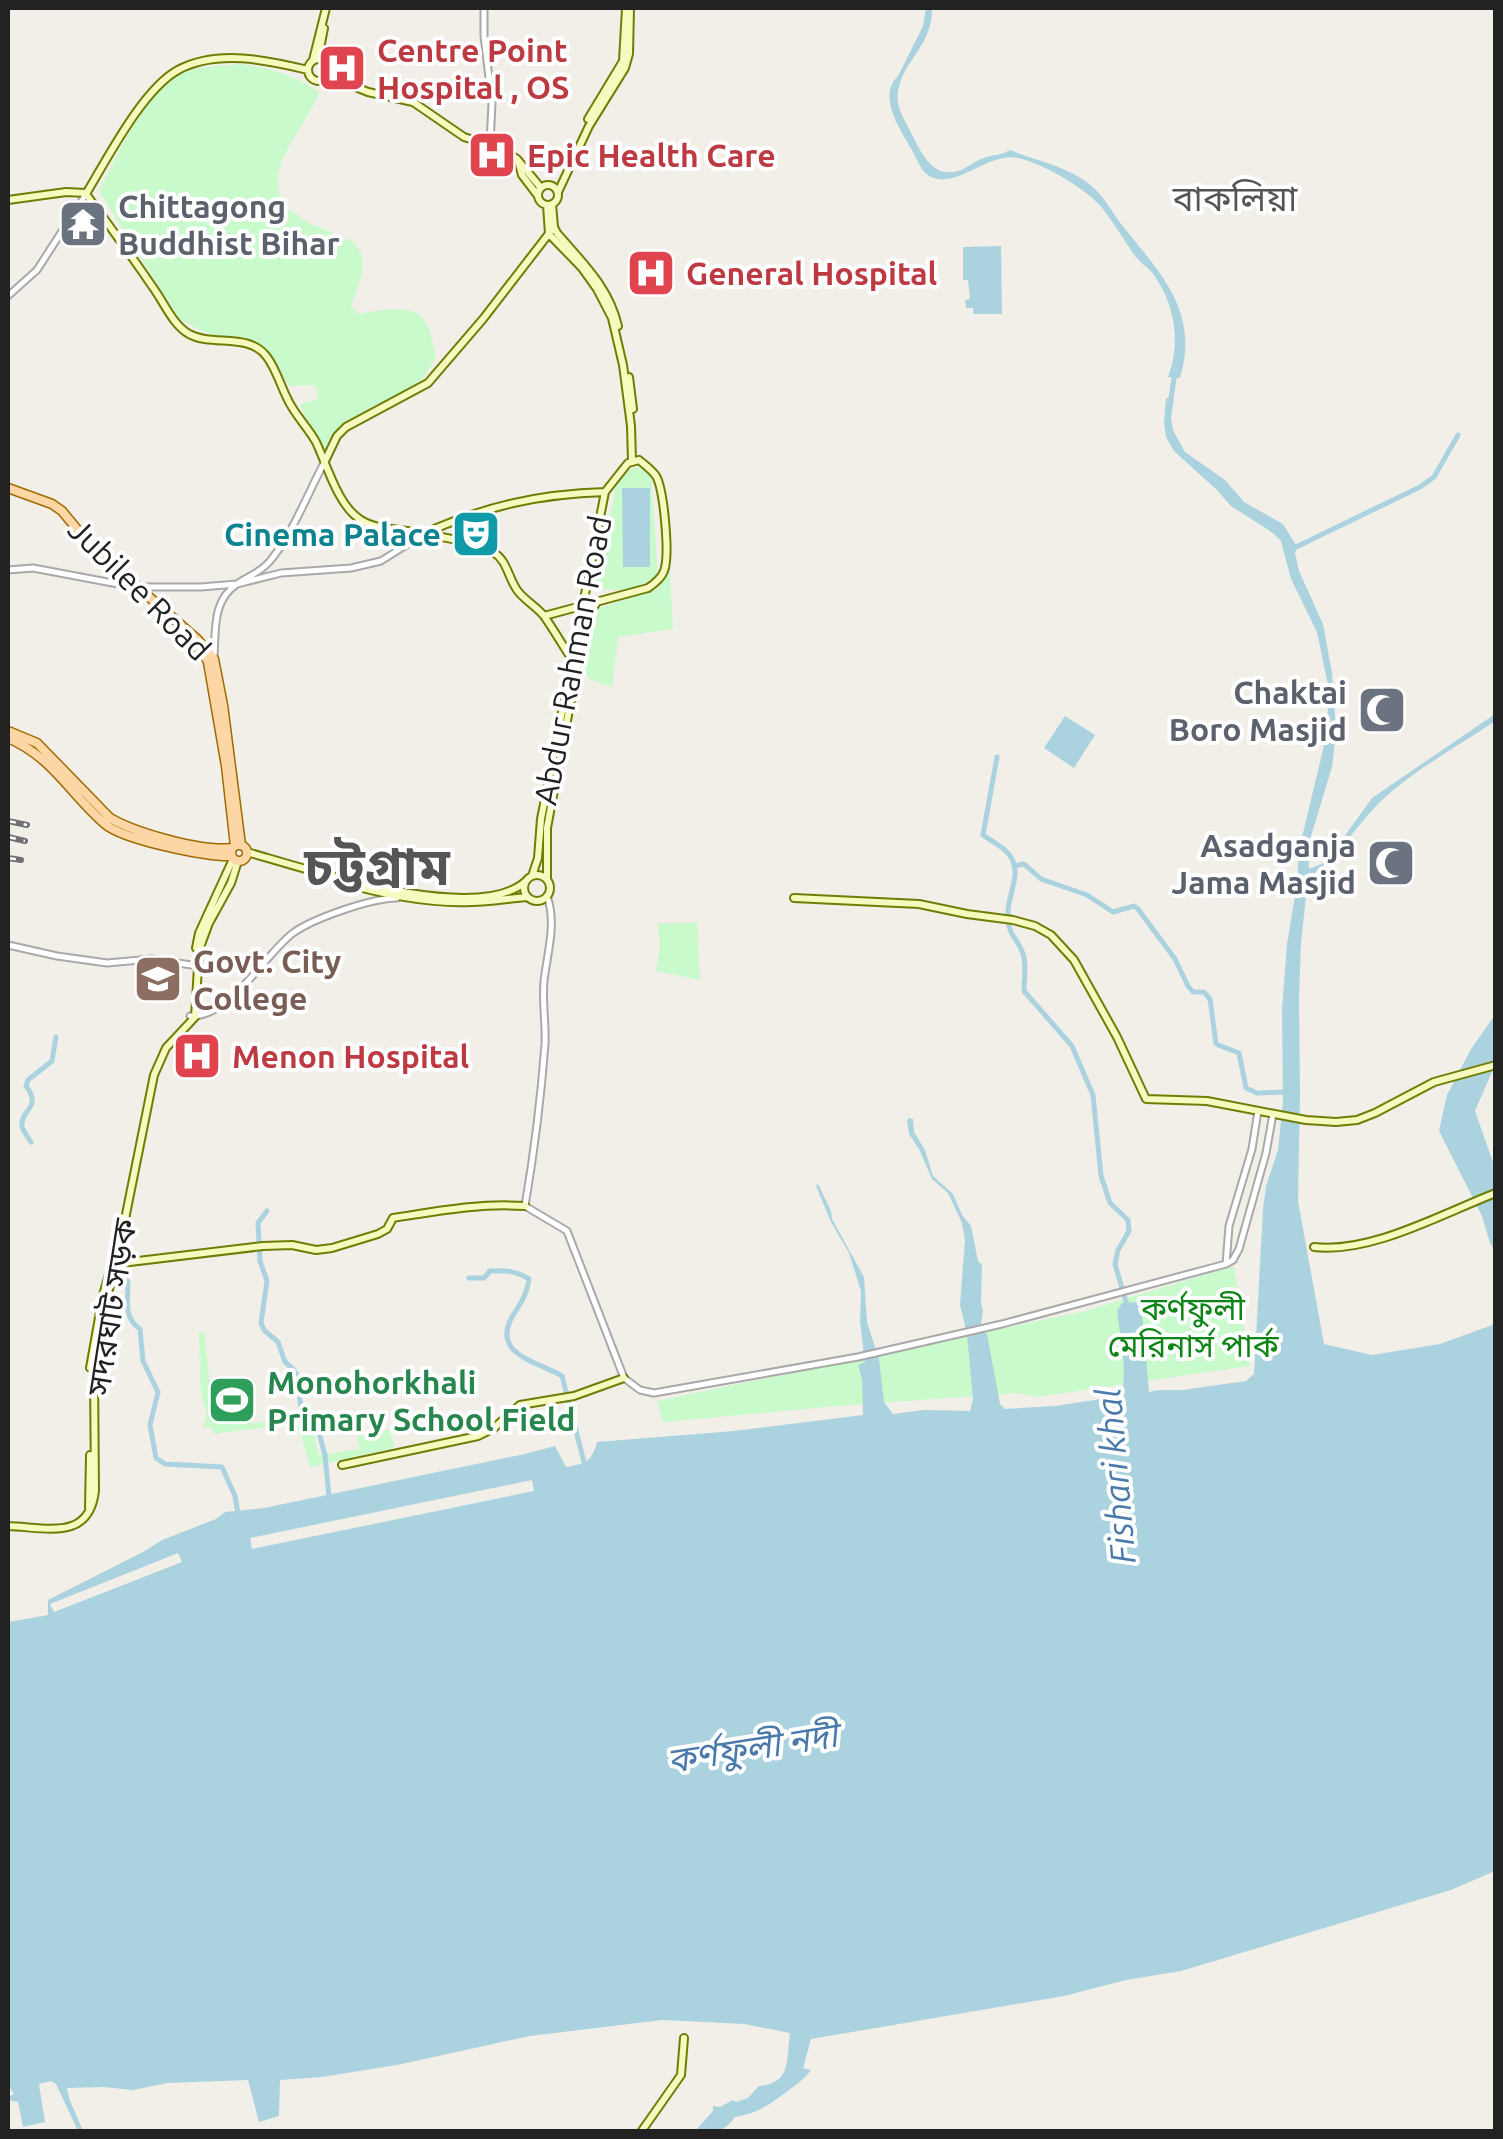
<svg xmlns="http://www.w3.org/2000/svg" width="1503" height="2139" viewBox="0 0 1503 2139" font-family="Ubuntu,'Noto Sans Bengali',sans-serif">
<rect width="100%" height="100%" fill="#f2efe9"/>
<path fill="#c8facc" d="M239,64C270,67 293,75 319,92C310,120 277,153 278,181C278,189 281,198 282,205L309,223L354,242L362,255V274L351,306L358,314C380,311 415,300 427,325C432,334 433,347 436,357L423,379L339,429L321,454L300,404L318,399L316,385L289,386L263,345L208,334L179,319L99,191C117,157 146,87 185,72C201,66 221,66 239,64Z
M636,467L651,474L658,576L629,591L595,588L618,476Z
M670,573L673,629L618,637L612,687L589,679L581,666L594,610L657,589Z
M658,923H697L700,980L656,971L660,948Z
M1234,1266L1250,1366L1036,1397L1018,1393L850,1405L663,1422L657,1401L1085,1311Z
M199,1332H204L210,1384L246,1386L252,1423L280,1421L292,1416L313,1432L319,1455L360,1449L357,1436L390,1430L394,1448L310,1467L301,1435L284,1425L214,1434L212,1427H203L207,1412L201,1395Z"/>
<path fill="#aad3df" d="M926,8H932C933,46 902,61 898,92C895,108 906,121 912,135C923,156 934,180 961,170C968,167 974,162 981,159C992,154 1001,156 1010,150C1034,160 1059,164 1082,179C1103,192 1108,207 1122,225C1160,273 1200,311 1180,378L1168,377C1181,343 1175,305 1154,275C1148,267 1139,262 1133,253C1123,239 1114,223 1103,209C1086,188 1044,164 1018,158C988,152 958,189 931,177C921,172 918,161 913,152C902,132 876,97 898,76L923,26Z
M1001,246L1002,314H973V308H966L965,300L970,299L968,280H963V247Z
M1166,398H1174L1171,418L1173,430L1185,452L1225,480L1244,502L1283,524L1297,547L1295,553L1299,571L1323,624L1332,673L1336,732L1332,767L1308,846L1309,869L1326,862L1372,798L1495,714V721C1457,747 1412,771 1379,803C1353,829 1340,857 1308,878L1301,943L1299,997L1300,1094L1298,1201L1324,1344L1372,1355L1440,1344L1495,1324V1871L1451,1890L1181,1971L1126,1980L1064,1996L811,2039L803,2068L811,2070C805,2078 801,2081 793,2087C773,2102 760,2113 735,2117C722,2135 715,2131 695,2131L713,2111V2106L720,2107L733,2100L736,2102L748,2098L759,2086C792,2083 786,2060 790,2033L744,2024L662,2020L530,2036L397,2065L322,2077L280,2080L279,2116L259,2122L248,2080L168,2083L133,2090L103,2087L67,2088L69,2098L83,2131H78L56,2084L51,2081L39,2084L45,2122L23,2127L18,2102L8,2100V2097L14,2094L8,2085V1622L48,1615V1600L145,1551L162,1540L216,1519L225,1512L264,1508L525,1454L555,1446L566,1467C586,1464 592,1461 597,1442L734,1431L863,1415L862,1379L858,1365L865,1362L860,1322L861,1291L849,1253L831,1222L816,1186L818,1184L831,1211L832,1219L864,1277L867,1322L879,1359L884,1402L893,1414L924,1410L970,1411L973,1399L967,1334L960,1305L965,1240L962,1223L948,1193L932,1179L919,1149L909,1134L907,1120L909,1118L913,1119L914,1132L925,1150L933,1176L953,1194L962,1215L971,1226L978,1261L982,1265L981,1303L983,1310L981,1324L982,1330L987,1334L1000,1404L1005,1409L1055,1406L1121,1396C1128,1369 1120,1338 1117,1311L1122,1303L1141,1302L1149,1392L1159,1390H1182L1246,1381L1254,1374L1263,1209L1266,1186L1278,1150L1283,1101L1282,1009L1287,944L1298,878V854L1326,737L1329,690L1317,632L1291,579L1281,541L1273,533L1231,506L1217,490L1174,451L1166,437L1164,423Z
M622,488H650V567H623Z
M1065,716L1095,735L1074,768L1044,748Z
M1495,1015V1065L1475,1111L1495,1168V1251L1490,1243L1482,1216L1439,1131L1447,1095L1471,1049Z"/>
<path fill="#f2efe9" d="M532,1480L534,1491L252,1549L250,1538Z
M178,1553L182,1562L54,1612L50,1604Z"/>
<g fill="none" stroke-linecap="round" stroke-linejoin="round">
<path stroke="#aad3df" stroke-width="5" d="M1171,398L1175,372
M1294,548L1420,487L1434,477L1458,435
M997,757L983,835C993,842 1008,849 1013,861C1020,879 1007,896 1008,915C1009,937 1015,935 1022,951C1027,961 1024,979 1024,991L1072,1046L1093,1095L1101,1176L1110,1203L1128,1220L1129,1231L1118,1250L1115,1264L1127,1305
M1014,866L1024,864L1041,879L1087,895L1113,912L1134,906L1138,909L1175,959L1188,986L1193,992H1204L1210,999L1216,1044L1239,1053L1246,1088L1257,1093L1285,1092
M31,1142C30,1141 22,1128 22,1127C20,1109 43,1108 26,1086L28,1080L52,1061L56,1037
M267,1211L258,1223L260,1261L267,1281L261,1323L264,1330L278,1342L285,1362L293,1369L298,1377L301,1411L305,1421L319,1433L325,1455L329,1497
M124,1276L128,1282C128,1301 123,1317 140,1329L143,1361L158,1392L150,1425L156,1458L165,1464L222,1467L235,1496L238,1514
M469,1278H484L490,1271C506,1270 516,1271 529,1279C527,1295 520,1304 512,1317C491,1355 539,1362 562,1376L586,1470"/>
<g stroke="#a9a9a9" stroke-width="9">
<path id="tertiary" d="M484,8V36L492,103L490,144
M8,296L37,270L86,194
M8,570L33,568L134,587H201L237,584L281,573L351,568L381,561L422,535
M214,656C216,629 212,601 237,584C249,576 261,572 270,561C293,533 307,495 324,463
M547,896C557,923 547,954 544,981C542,1002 546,1023 545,1044C541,1098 534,1153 525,1206L567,1231L624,1378L640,1390L654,1393L858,1357L1002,1324L1226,1264L1233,1260L1239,1249L1266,1153L1273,1114
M8,945L57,956L107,963L151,959L198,966
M190,1016C230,1018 265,954 293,933C314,918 372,898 397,898
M1226,1264L1229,1226L1252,1149L1258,1111"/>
</g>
<g stroke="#707d05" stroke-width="10">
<path id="secondary" d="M308 70a11 11 0 1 1 22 0a11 11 0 1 1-22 0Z
M318,59L324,28
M313,60L326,8
M328,76L368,92L413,102L464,137L504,150L517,159L541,188
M588,119L623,61L626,8
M518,160L522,175L538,196
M538 195a10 10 0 1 1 20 0a10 10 0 1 1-20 0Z
M558,192L589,126L625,68L629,54L630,8
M86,194C108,224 131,255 152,286C164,302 172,324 189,334C213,347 249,332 267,357C276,369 280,384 287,398C294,414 307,426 316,442C327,465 338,506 361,520C378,531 407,529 427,534C448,539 474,541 493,552C507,560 508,577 517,590C524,600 536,606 544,616C554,630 563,646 573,661
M86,194C107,159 143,89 178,70C217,49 267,60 308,70
M8,200L66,192L86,193
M552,204L554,227L557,233C582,262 609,287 618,326
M547,205L549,234L582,268L597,289L612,318L623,365L631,426L632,461
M629,377L633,409
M325,461L337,436L346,427L428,383L483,319L554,227
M425,533C486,506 539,494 605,492
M544,616L648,588C654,584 661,579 664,571C670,556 664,490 656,476C652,470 645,465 639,460
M247,852C307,869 477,926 526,881
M524 888a13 13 0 1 1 26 0a13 13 0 1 1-26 0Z
M532,876L538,858L541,819L605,492L628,463L639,460
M547,878V828L577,667L588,616L597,602
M337,881C381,894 427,904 472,902C491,902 510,898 528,897
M794,898L919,904L967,914L1013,920L1035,926L1051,935L1074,960L1117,1037L1146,1099L1207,1101L1306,1120L1336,1122L1357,1120L1375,1113L1434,1082L1496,1065
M196,948L199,933L233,859
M1314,1247C1371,1254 1443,1213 1496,1193
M113,1264L263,1246L292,1245L316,1250L332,1248L378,1234L387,1229L393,1218C439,1211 478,1203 525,1206
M90,1368L103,1295L111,1268
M342,1465L478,1436L494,1428L520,1405L574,1396L624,1378
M89,1508L90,1455
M8,1526C45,1527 89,1542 95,1491L94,1373L107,1296L115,1269L154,1075L166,1048L195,1017L199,950L209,923L231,883L238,861
M641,2132L681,2075L684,2038"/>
</g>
<g stroke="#a06b00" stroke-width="11">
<path id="primary" d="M8,488L52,504L62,511L90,545L198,640L214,659L223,705L241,845
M181,633L204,654L208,662L226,766L235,846
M8,731L37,743L110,818C136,833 202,852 232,848
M8,738C54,758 69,793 105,824C124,840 206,857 232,856
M231 853a8 8 0 1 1 16 0a8 8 0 1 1-16 0Z"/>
</g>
<use href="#tertiary" stroke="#fff" stroke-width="5"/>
<use href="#secondary" stroke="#f7fabf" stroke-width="6"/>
<use href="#primary" stroke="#fcd6a4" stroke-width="8"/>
<g stroke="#707070" stroke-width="6">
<path id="rail" d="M8,821L27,825
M8,837L25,841
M8,858L21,860"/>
</g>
<use href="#rail" stroke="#fff" stroke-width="2.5" stroke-dasharray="8" stroke-linecap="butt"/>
</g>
<defs>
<g id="hospital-square" transform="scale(2.5)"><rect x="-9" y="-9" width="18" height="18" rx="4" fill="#e0444e" stroke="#fff"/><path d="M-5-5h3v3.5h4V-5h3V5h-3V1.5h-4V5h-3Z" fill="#fff"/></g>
<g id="temple-square" transform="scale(2.5)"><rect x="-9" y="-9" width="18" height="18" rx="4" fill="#6b7280" stroke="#fff"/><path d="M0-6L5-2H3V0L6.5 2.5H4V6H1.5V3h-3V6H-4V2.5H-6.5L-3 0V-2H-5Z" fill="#fff"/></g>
<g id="theatre-square" transform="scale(2.5)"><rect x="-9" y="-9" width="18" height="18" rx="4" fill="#0f9aa8" stroke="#fff"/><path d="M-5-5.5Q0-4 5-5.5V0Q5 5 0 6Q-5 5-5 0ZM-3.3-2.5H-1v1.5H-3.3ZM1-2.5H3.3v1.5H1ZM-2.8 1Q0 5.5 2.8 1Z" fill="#fff"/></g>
<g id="mosque-square" transform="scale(2.5)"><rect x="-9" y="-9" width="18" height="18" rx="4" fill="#6b7280" stroke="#fff"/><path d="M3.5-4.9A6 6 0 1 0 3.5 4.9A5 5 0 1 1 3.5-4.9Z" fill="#fff"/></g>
<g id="university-square" transform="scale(2.5)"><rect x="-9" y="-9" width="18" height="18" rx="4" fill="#8d6e63" stroke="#fff"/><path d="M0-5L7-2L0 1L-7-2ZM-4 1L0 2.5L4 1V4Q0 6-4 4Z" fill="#fff"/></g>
<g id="stadium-square" transform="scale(2.5)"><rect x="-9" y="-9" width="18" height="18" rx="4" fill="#2e9e5b" stroke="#fff"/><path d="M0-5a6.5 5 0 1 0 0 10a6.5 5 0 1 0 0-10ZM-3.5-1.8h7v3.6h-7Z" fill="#fff"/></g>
</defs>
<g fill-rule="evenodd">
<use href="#hospital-square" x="342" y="68"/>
<use href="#hospital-square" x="492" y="155"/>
<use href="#temple-square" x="83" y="224"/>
<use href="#hospital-square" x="651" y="273"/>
<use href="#theatre-square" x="476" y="534"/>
<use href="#mosque-square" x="1382" y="710"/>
<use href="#mosque-square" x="1391" y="863"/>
<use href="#university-square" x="158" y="979"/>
<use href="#hospital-square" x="197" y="1056"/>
<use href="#stadium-square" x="232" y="1400"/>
</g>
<g text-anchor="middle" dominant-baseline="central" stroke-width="8" stroke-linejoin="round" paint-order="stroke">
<g font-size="32" font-weight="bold" fill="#be3a42" stroke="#fff" text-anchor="start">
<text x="377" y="50">Centre Point<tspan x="377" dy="37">Hospital , OS</tspan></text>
<text x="527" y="155">Epic Health Care</text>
<text x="686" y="273">General Hospital</text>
<text x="232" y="1056">Menon Hospital</text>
</g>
<g font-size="32" font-weight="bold" fill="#5b616d" stroke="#fff" text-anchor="end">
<text x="118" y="206" text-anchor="start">Chittagong<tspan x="118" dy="37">Buddhist Bihar</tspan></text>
<text x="1347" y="692">Chaktai<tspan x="1347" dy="37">Boro Masjid</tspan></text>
<text x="1356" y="845">Asadganja<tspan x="1356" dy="37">Jama Masjid</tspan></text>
</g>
<g font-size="32" font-weight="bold" fill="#0d838f" stroke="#fff" text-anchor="end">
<text x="441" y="534">Cinema Palace</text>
</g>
<g font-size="32" fill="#222" stroke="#fff">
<text transform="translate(140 589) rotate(45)">Jubilee Road</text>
<text transform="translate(572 660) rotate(-79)">Abdur Rahman Road</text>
<text transform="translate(111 1307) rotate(-81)">সদরঘাট সড়ক</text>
</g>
<g font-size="32" font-weight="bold" fill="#785e54" stroke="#fff" text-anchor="start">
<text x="193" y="961">Govt. City<tspan x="193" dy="37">College</tspan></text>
</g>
<g font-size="32" fill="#0c8416" stroke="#fff">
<text x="1193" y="1308">কর্ণফুলী<tspan x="1193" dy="37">মেরিনার্স পার্ক</tspan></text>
</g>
<g font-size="32" font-weight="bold" fill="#27864d" stroke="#fff" text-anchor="start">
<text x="267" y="1382">Monohorkhali<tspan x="267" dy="37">Primary School Field</tspan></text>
</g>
<g font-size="35" fill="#555" stroke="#fff">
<text x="1235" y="198">বাকলিয়া</text>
</g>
<g font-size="35" font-style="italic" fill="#4a7aab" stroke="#fff">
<text transform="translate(1115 1476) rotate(-95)">Fishari khal</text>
<text transform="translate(752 1747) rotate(-9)">কর্ণফুলী নদী</text>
</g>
<g font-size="52" font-weight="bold" fill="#555" stroke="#fff">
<text x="377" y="866">চট্টগ্রাম</text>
</g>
</g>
<rect width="1503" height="2139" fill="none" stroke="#222222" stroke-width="20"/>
</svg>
